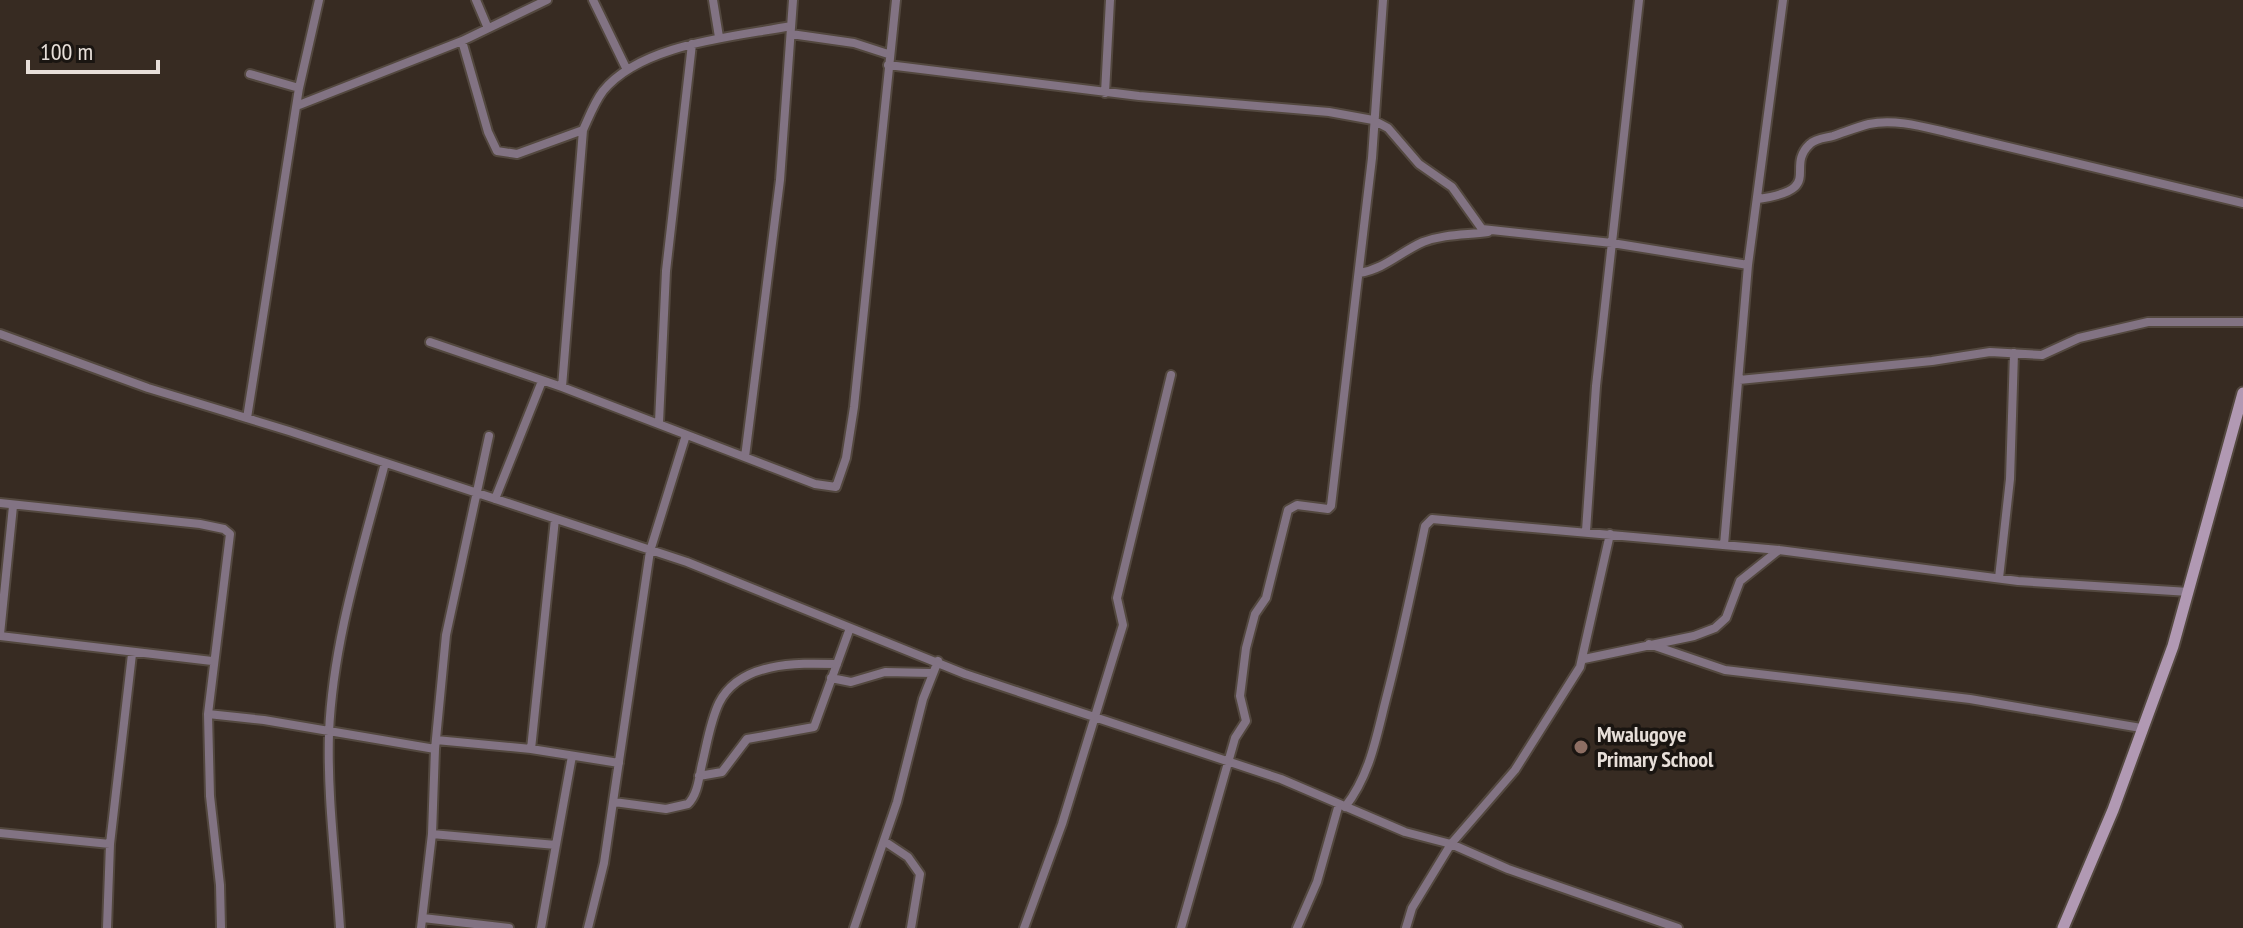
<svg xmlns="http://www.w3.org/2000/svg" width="2243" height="928" viewBox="0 0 2243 928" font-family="'PT Sans Narrow',sans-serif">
<rect width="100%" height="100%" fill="#372b22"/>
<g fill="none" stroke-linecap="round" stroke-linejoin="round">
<g stroke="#53483f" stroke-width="12">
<path id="street" d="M476,0L487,26
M593,0L627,70
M713,0L719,37
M791,34L854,43L888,54
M462,41L488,132L497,151L517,154L583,130
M888,65L1139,96L1329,112L1373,120L1388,128L1419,164L1452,187L1482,229L1612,243L1748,265
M250,74L299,88
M1105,93L1110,0
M299,105L462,41L547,0
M1758,199C1826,189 1784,168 1810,144C1816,138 1826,138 1833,136C1845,132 1857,127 1869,124C1896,118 1927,128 1954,134L2243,203
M1359,273C1385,269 1400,252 1423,242C1444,234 1466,235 1488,232
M0,334L148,388L289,431L687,562L965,674L1281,779L1405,832L1451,844L1508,869L1678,928
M430,342L562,387L815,484L836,487L846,458L854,407L896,0
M1739,380L1932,361L1990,352L2042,355L2079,338L2148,322H2243
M562,387L583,130C589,117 594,103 603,91C642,43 735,37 791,26
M247,418L299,88L319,0
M659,422L666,271L692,44
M745,457L780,180L793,0
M495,499L542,381
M0,503L200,524L224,529L230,534L208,714L210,796L220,885L221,928
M1586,531L1596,386L1639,0
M1724,545L1748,265L1783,0
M1999,578L2010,479L2014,353
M0,634L13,506
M0,636L212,661
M1649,644L1725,670L1970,699L2141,728
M1584,659L1694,636L1715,628L1726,618L1740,581L1779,550
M831,678L851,682L885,672L932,673
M208,714L264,720L435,749
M436,740L531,749L619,763
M531,749L555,519
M699,776L722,772L747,739L814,727L850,628
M614,802L666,809L688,804C698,794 699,777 702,764C707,744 710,722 719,703C740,661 798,663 837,664
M1345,807C1370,775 1376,738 1386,699C1401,642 1413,584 1425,526L1432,519L1779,550L2018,581L2189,592
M0,833L110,844
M432,834L556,845
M884,841L908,857L920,874L911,928
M423,918L509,928
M107,928L110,844L132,654
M340,928C336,863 327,798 329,733C333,640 362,552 385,463
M421,928L432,834L435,749L446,635L489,436
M541,928L572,756
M588,928L604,863L650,551L686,435
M854,928L897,802L923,699L938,661
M1024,928L1062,824L1123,625L1117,598L1171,375
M1181,928L1235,738L1246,721L1240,696L1246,648L1255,614L1266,598L1288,510L1297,505L1328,509L1331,506L1372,158L1383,0
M1297,928L1317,882L1339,804
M1406,928L1412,908L1451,844L1515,770L1580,667L1610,534"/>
</g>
<g stroke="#53483f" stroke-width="15">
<path id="secondary" d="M2063,928L2113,810L2173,646L2243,393"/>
</g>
<use href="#street" stroke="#827383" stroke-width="8"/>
<use href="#secondary" stroke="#b199b3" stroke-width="11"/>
</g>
<circle fill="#8d6e63" stroke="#1a1511" stroke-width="3" cx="1581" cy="747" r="8"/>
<g text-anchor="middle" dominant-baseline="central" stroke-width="7" stroke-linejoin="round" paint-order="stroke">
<g font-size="22" font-weight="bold" fill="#e7dfd9" stroke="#1a1511" text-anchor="start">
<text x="1597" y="734">Mwalugoye<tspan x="1597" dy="25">Primary School</tspan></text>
</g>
</g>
<path d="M28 60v12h130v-12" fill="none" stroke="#e7dfd9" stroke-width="4"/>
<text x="40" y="60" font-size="24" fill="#e7dfd9" stroke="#1a1511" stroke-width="6" paint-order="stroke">100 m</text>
</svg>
